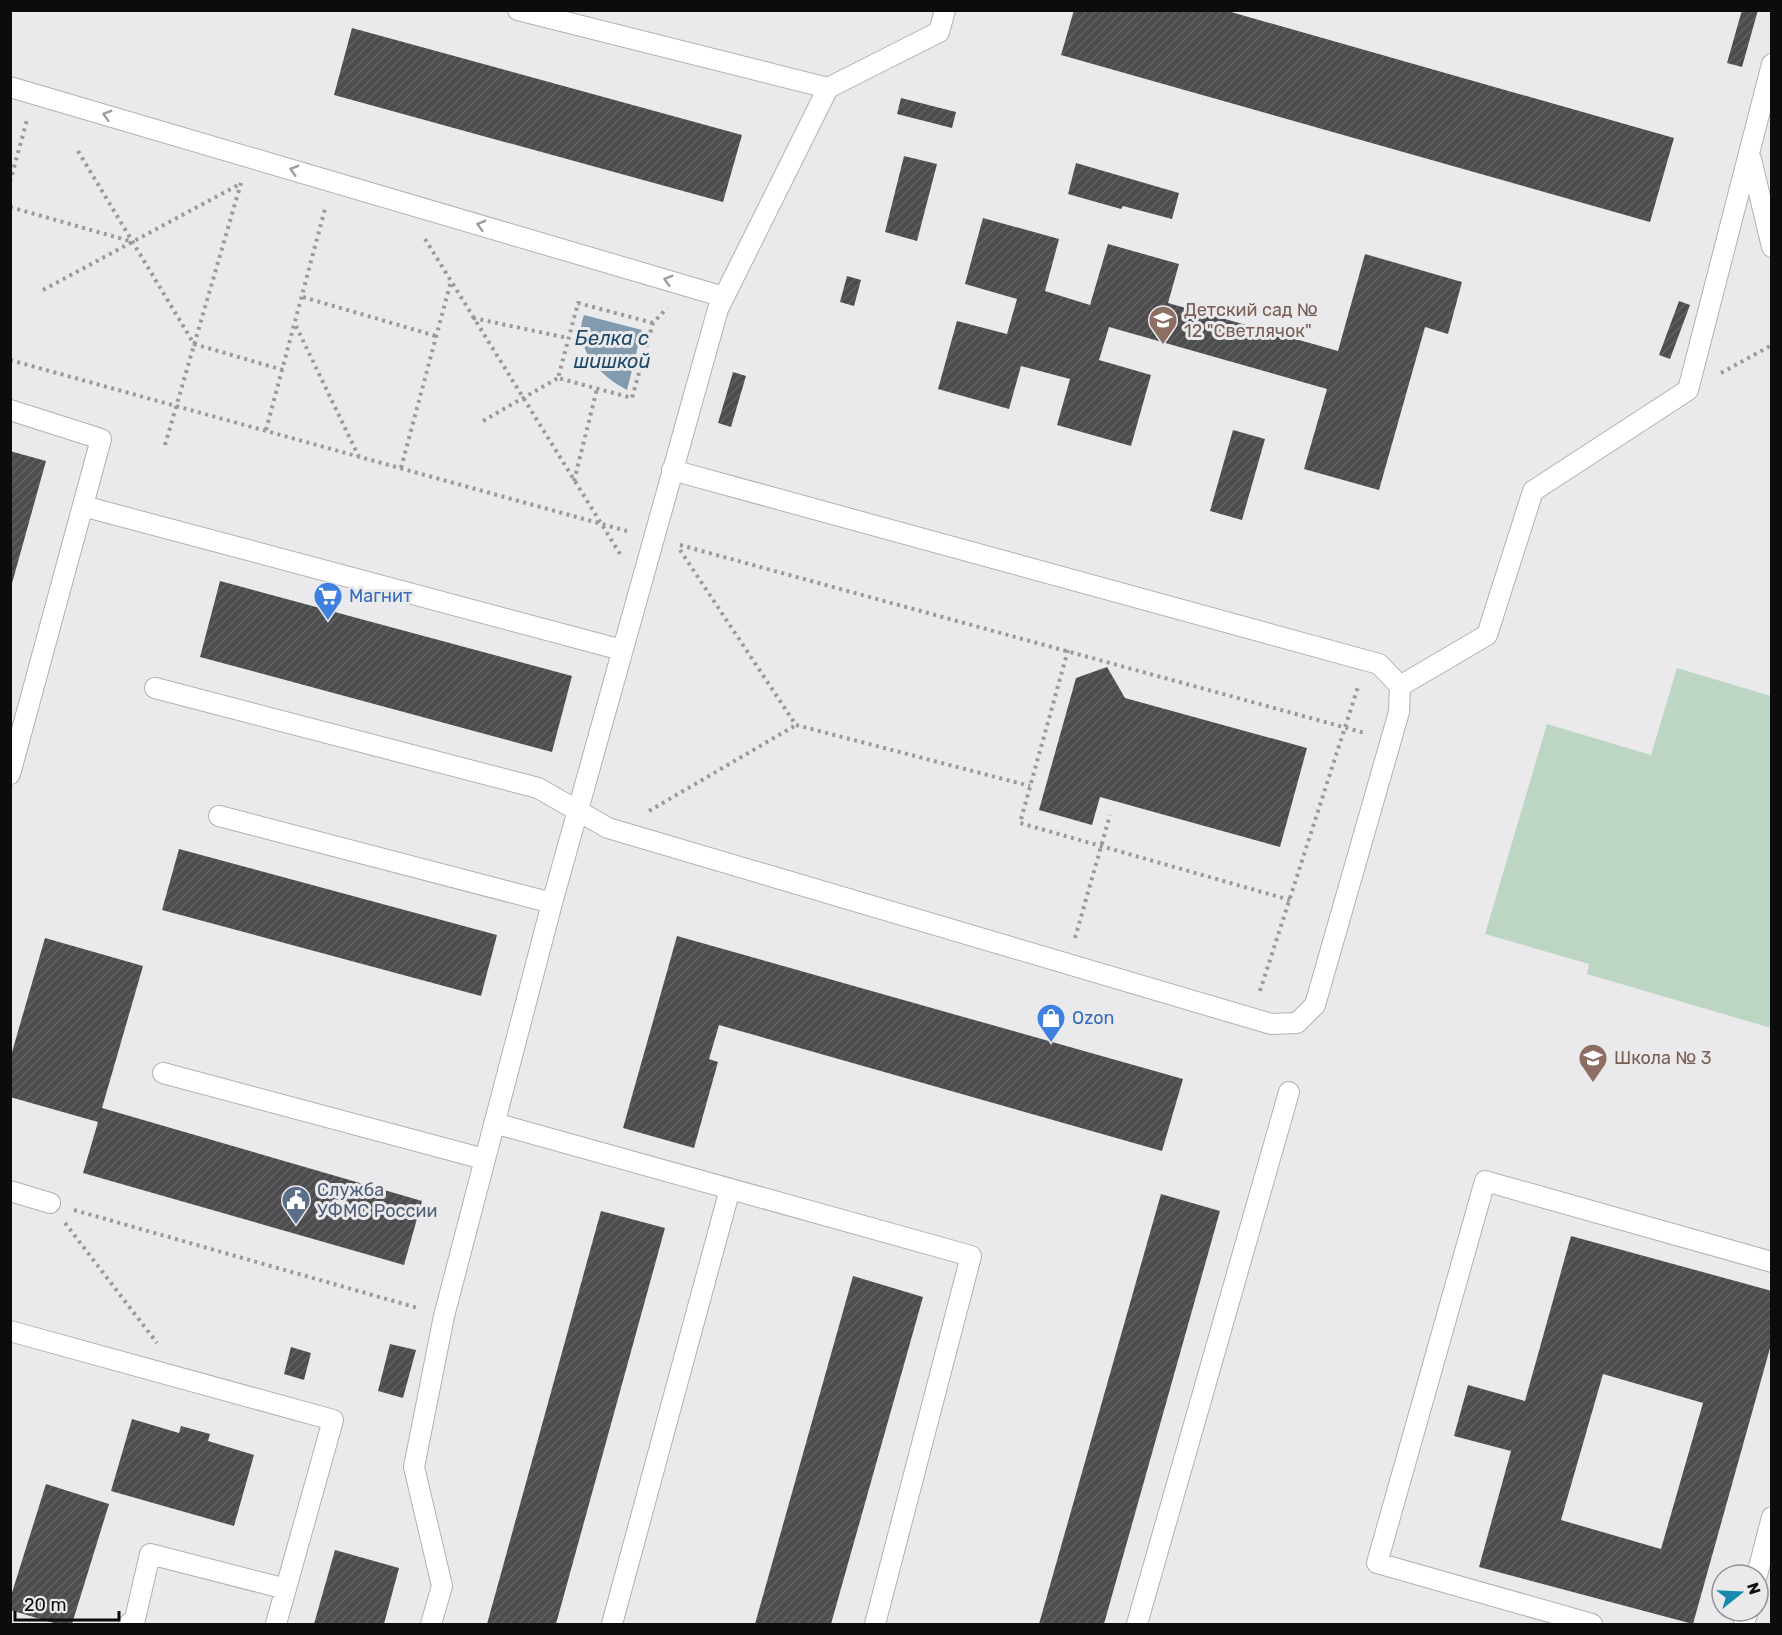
<svg xmlns="http://www.w3.org/2000/svg" width="1782" height="1635" viewBox="0 0 1782 1635" font-family="Rubik,sans-serif">
<defs>
<pattern id="building-hatch" width="6" height="6" patternUnits="userSpaceOnUse" patternTransform="scale(1.5)"><rect width="6" height="6" fill="#4d4c4e"/><path d="M-1 1l2-2M0 6l6-6M5 7l2-2" fill="none" stroke="#626163"/></pattern>
</defs>
<rect width="100%" height="100%" fill="#eaeaec"/>
<path fill="#bdd6c3" d="M1677,668L1771,696V1028L1587,974L1589,964L1485,934L1547,724L1651,755Z"/>
<path fill="#829baf" d="M584,315L642,330L627,390C601,377 571,347 584,315Z"/>
<path fill="url(#building-hatch)" fill-rule="evenodd" d="M1074,10H1224L1674,138L1650,222L1061,55Z
M1742,10H1758L1742,67L1727,63Z
M352,28L742,135L723,202L334,95Z
M901,98L956,112L952,128L897,114Z
M904,156L937,164L917,241L885,232Z
M1076,163L1179,193L1172,219L1123,206L1121,209L1068,194Z
M983,218L1059,239L1045,291L1090,305L1108,244L1179,264L1168,303L1338,351L1365,254L1462,282L1448,334L1425,327L1379,490L1304,469L1327,389L1109,327L1099,360L1151,375L1131,446L1057,425L1070,379L1021,366L1009,409L938,389L957,321L1007,334L1017,299L965,284Z
M847,276L861,280L854,306L840,302Z
M1679,301L1690,305L1670,359L1659,355Z
M733,372L746,376L731,427L718,423Z
M1233,430L1265,439L1242,520L1210,511Z
M10,451L46,461L11,587H10Z
M220,581L572,676L552,752L200,657Z
M1107,667L1125,698L1307,748L1280,847L1100,797L1092,825L1039,810L1076,678Z
M179,849L497,935L481,996L162,910Z
M677,936L1183,1079L1162,1151L719,1025L709,1059L718,1062L694,1148L623,1128Z
M45,938L143,966L102,1108L422,1201L404,1265L83,1173L98,1122L10,1097V1059Z
M1161,1194L1220,1211L1104,1624H1039Z
M601,1211L665,1228L556,1624H487Z
M1571,1236L1772,1291V1341L1693,1624L1479,1567L1511,1451L1454,1436L1468,1385L1525,1401ZM1603,1374L1703,1403L1661,1549L1561,1520Z
M853,1276L923,1297L831,1624H755Z
M390,1344L416,1350L403,1398L378,1391Z
M291,1347L311,1353L304,1380L284,1374Z
M132,1419L179,1433L181,1426L210,1434L208,1441L254,1455L234,1526L111,1491Z
M46,1484L109,1504L72,1624H57L10,1610V1599Z
M335,1550L399,1568L384,1624H314Z"/>
<g fill="none" stroke-linecap="round" stroke-linejoin="round">
<g stroke="#b1b1b3" stroke-width="22">
<path id="service" d="M518,10L828,88
M10,87L724,297
M1751,159L1772,247
M10,410L101,439L10,774
M83,506L622,650
M1400,686L1487,635L1533,491L1688,390L1772,64
M155,688L538,788L608,828L1271,1024L1297,1023L1315,1005L1399,712L1400,686L1379,664L672,470
M219,816L552,903
M163,1073L484,1159
M494,1123L971,1256L875,1624
M10,1191L50,1203
M10,1331L333,1420L276,1624
M1757,1575L1772,1517
M129,1624L135,1619L150,1554L286,1589
M431,1624L442,1586L414,1467L444,1316L552,903L718,309L828,88L939,32L945,10
M612,1624L730,1189
M1137,1624L1289,1092
M1592,1624L1377,1563L1485,1181L1772,1262
M1744,1624L1748,1611"/>
</g>
<path stroke="#9a9a9c" stroke-width="4" stroke-dasharray="3 4.5" stroke-linecap="butt" d="M78,151L194,344L283,370
M10,182L27,120
M10,207L133,242
M425,239L620,554
M43,290L240,184
M303,297L436,336
M473,318L568,338
M653,323L578,303L558,378L632,398L653,323L667,308
M296,326L359,457
M10,360L627,531
M1721,373L1772,345
M483,421L558,378
M266,430L325,209
M165,445L241,183
M401,468L451,281
M574,481L597,389
M680,545L1365,733
M680,550L796,725L1030,786
M1068,650L1020,823L1290,900
M649,811L796,725
M1075,938L1110,815
M1260,991L1358,687
M74,1210L418,1308
M65,1223L157,1343"/>
<use href="#service" stroke="#fff" stroke-width="20"/>
</g>
<defs><path id="oneway-chevron" d="M-2-3.5L2.5 0L-2 3.5" fill="none" stroke-width="1.6" stroke-linecap="round" stroke-linejoin="round" transform="scale(1.5)"/></defs>
<g stroke="#9e9e9e">
<use href="#oneway-chevron" transform="translate(107 115) rotate(-164)"/>
<use href="#oneway-chevron" transform="translate(294 170) rotate(-164)"/>
<use href="#oneway-chevron" transform="translate(481 225) rotate(-164)"/>
<use href="#oneway-chevron" transform="translate(668 280) rotate(-164)"/>
</g>
<defs>
<g id="school-pin" transform="scale(1.5)"><path d="M0 17L-7.5 6A9.5 9.5 0 1 1 7.5 6Z" fill="#8d6e63" stroke="#eaeaec"/><path d="M0-5L7-2L0 1L-7-2ZM-4 1L0 2.5L4 1V4Q0 6-4 4Z" fill="#fff"/></g>
<g id="supermarket-pin" transform="scale(1.5)"><path d="M0 17L-7.5 6A9.5 9.5 0 1 1 7.5 6Z" fill="#3f7fe0" stroke="#eaeaec"/><path d="M-6-5.5h2.5l.6 2H6L4.5 2H-2.5L-4.4-4H-6ZM-1.5 3.2a1.3 1.3 0 1 0 .1 0ZM3 3.2a1.3 1.3 0 1 0 .1 0Z" fill="#fff"/></g>
<g id="shop-pin" transform="scale(1.5)"><path d="M0 17L-7.5 6A9.5 9.5 0 1 1 7.5 6Z" fill="#3f7fe0" stroke="#eaeaec"/><path d="M-5-2.5h2.3a2.7 3.5 0 0 1 5.4 0H5L5.5 6h-11ZM-1.5-2.5h3a1.5 2.3 0 0 0-3 0Z" fill="#fff"/></g>
<g id="civic-pin" transform="scale(1.5)"><path d="M0 17L-7.5 6A9.5 9.5 0 1 1 7.5 6Z" fill="#5c6f8a" stroke="#eaeaec"/><path d="M-.6-6.5H3V-4.5H.6V-3L4-1V1h2V6H-6V1h2V-1L-.6-3ZM-1.2 2.5V6h2.4V2.5Z" fill="#fff"/></g>
</defs>
<g fill-rule="evenodd">
<use href="#school-pin" x="1163" y="320"/>
<use href="#supermarket-pin" x="328" y="596"/>
<use href="#shop-pin" x="1051" y="1018"/>
<use href="#school-pin" x="1593" y="1058"/>
<use href="#civic-pin" x="296" y="1200"/>
</g>
<g text-anchor="middle" dominant-baseline="central" stroke-width="6" stroke-linejoin="round" paint-order="stroke">
<g font-size="18" fill="#785e54" stroke="#eaeaec" text-anchor="start">
<text x="1184" y="310">Детский сад №<tspan x="1184" dy="21">12 "Светлячок"</tspan></text>
<text x="1614" y="1058">Школа № 3</text>
</g>
<g font-size="18" fill="#366cbe" stroke="#eaeaec" text-anchor="start">
<text x="349" y="596">Магнит</text>
<text x="1072" y="1018">Ozon</text>
</g>
<g font-size="18" fill="#4e5e75" stroke="#eaeaec" text-anchor="start">
<text x="317" y="1190">Служба<tspan x="317" dy="21">УФМС России</tspan></text>
</g>
<g font-size="20" font-style="italic" fill="#1e4968" stroke="#eaeaec">
<text x="612" y="338">Белка с<tspan x="612" dy="23">шишкой</tspan></text>
</g>
</g>
<rect width="1782" height="1635" fill="none" stroke="#0c0c0d" stroke-width="24"/>
<g transform="translate(1740 1593) rotate(72)"><circle r="28" fill="#eaeaec" stroke="#919193" stroke-width="1.5"/>
<path d="M0-4.5L10 22L0 15L-10 22Z" fill="#1788ae"/>
<text y="-9" font-size="16" font-weight="bold" text-anchor="middle" fill="#0c0c0d">N</text>
</g>
<path d="M15 1611v9h104v-9" fill="none" stroke="#0c0c0d" stroke-width="3"/>
<text x="24" y="1611" font-size="18" fill="#0c0c0d" stroke="#eaeaec" stroke-width="4.5" paint-order="stroke">20 m</text>
</svg>
